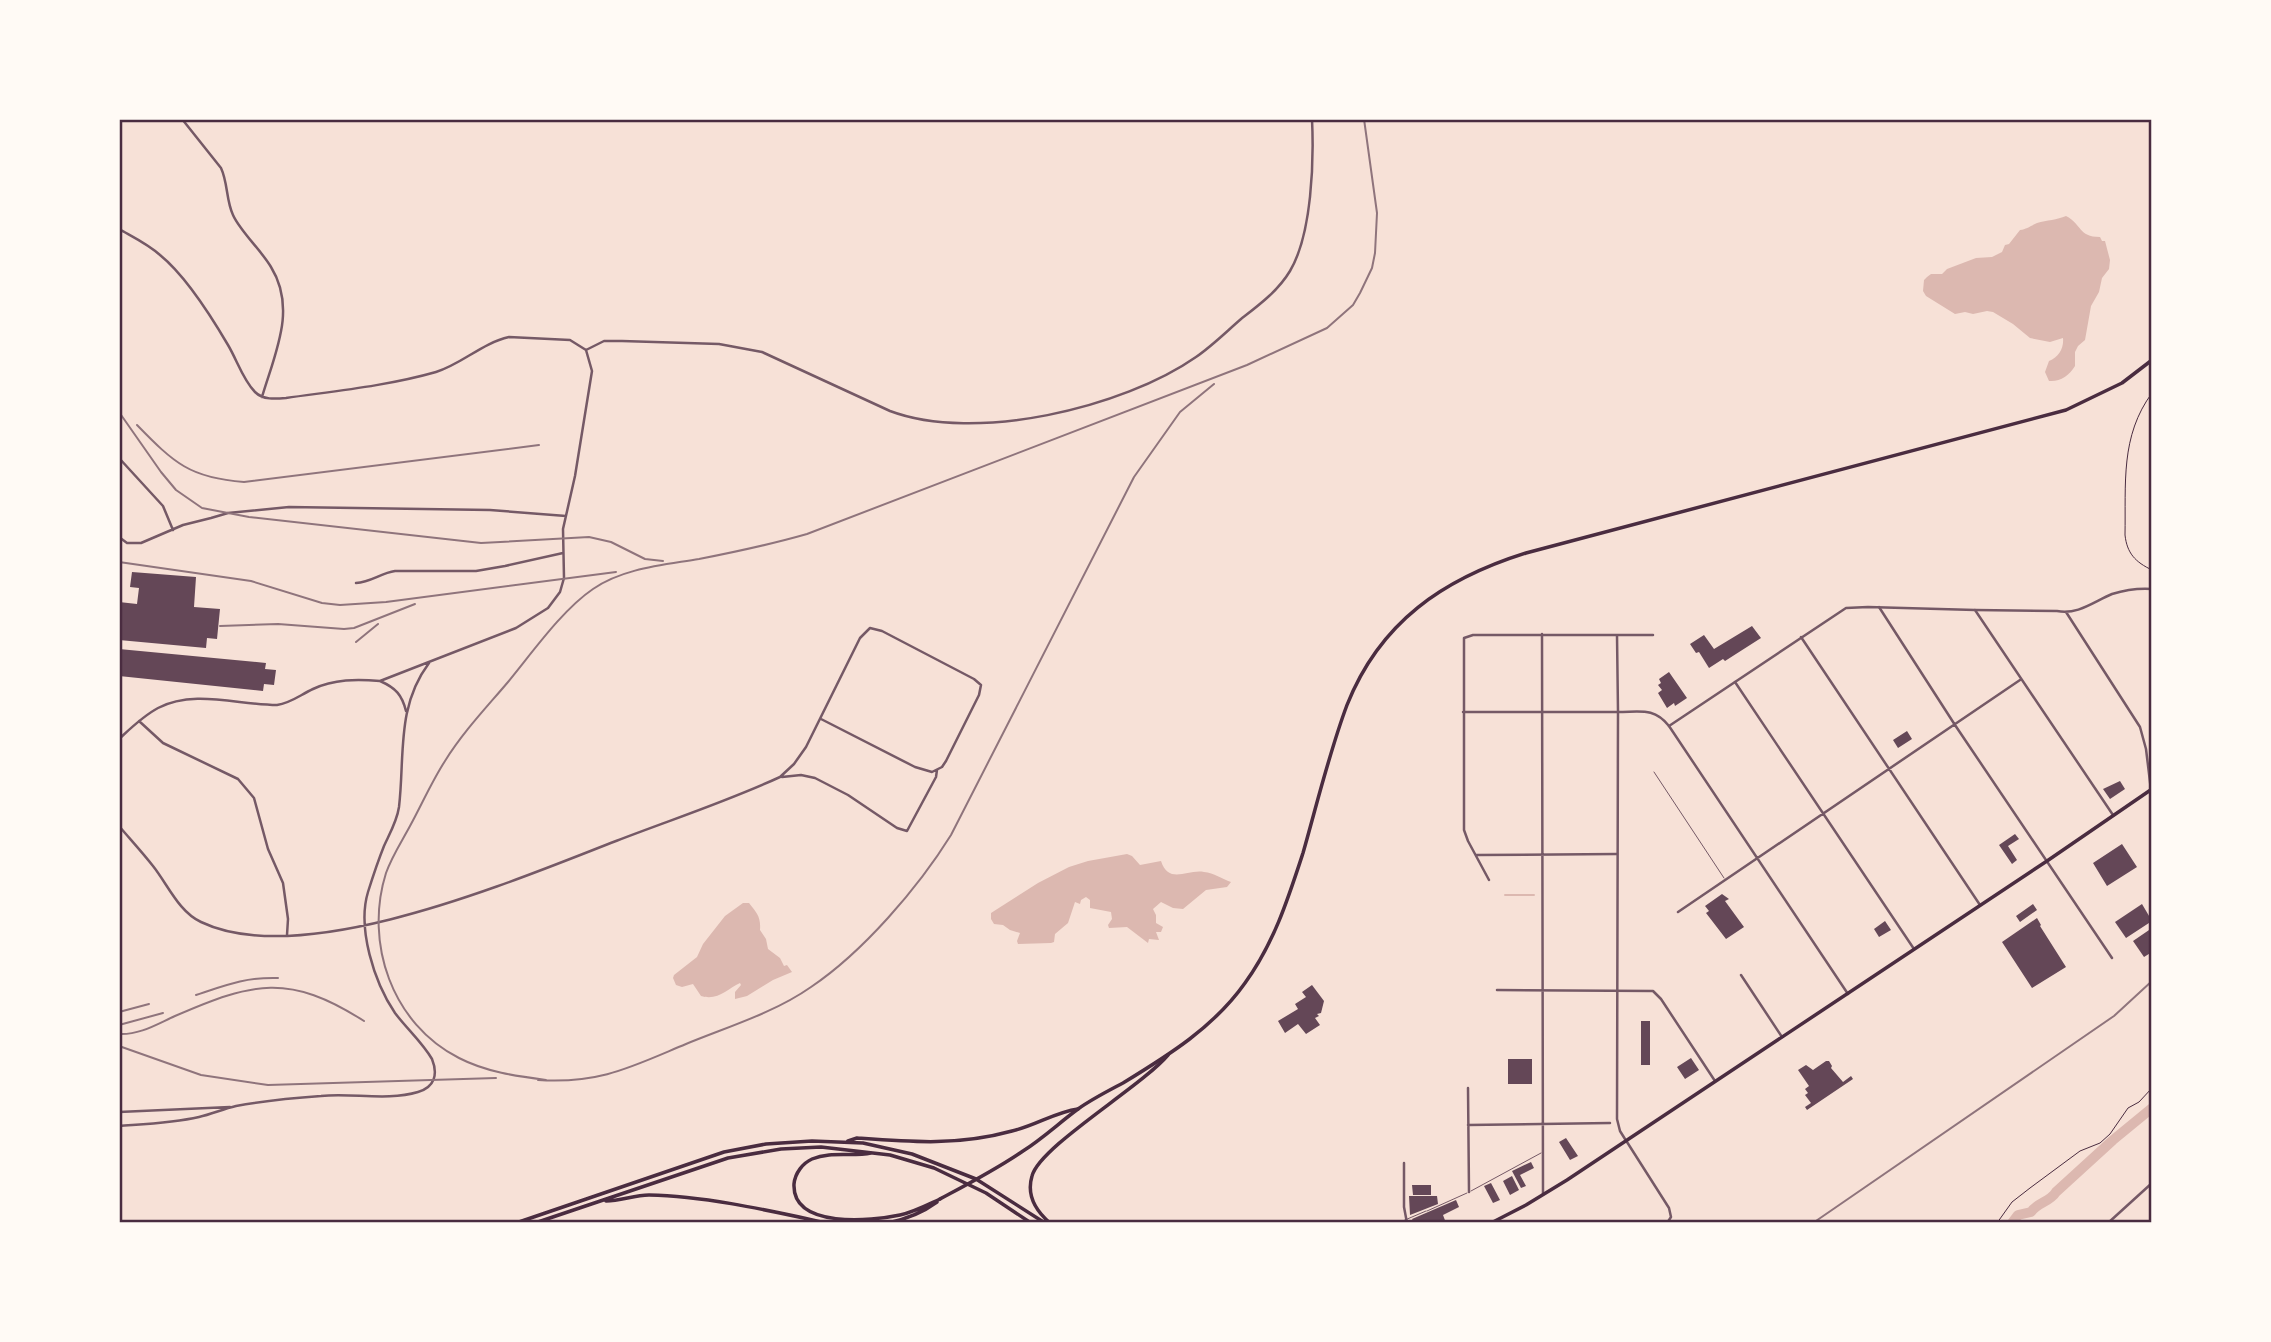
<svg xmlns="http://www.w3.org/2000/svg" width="2271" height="1342" viewBox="0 0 2271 1342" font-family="'Sofia Sans Condensed',sans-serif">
<rect width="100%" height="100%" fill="#f7e1d7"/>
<path fill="#dcb8b0" d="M2066,216C2082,224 2078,237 2100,237L2102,241H2105L2110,260L2109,269L2102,278L2099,292L2091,306L2085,340L2078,346L2075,352V366C2069,376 2060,382 2049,381L2045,372L2049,361C2059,357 2064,348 2063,338L2050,342L2030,338L2013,324L1993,312L1987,311L1973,314L1965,312L1955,314L1926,296L1923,291L1924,280L1927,277L1931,274H1942L1947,269L1976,258L1992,257L2002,252L2005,245L2009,244L2020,230C2027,229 2030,226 2037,223C2047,220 2057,220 2066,216Z
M1127,854L1132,856L1140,865L1161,861C1169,885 1187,869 1204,872C1214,873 1222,879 1231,882L1227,887L1206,890L1183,909L1173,908L1161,902L1153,909L1156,915V923L1163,927L1161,932H1156L1159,940L1149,939L1148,943L1127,927L1109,928L1108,925L1112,919L1111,912L1090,908V900L1086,897L1081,900L1080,904L1075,902L1068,923L1055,934L1054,942L1051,943L1018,944L1017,941L1020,933L1010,930L1003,925L994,924L991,919V913L1038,883L1069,867L1088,861Z
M743,903H749C757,913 761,917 760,930L766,939L768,949L780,958L784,966L787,965L792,972L773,980L747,996L735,999V992L741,985L740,983C727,989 718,1001 701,996L693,984L682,987L676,985L673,978L674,975L697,957L703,944L725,916Z"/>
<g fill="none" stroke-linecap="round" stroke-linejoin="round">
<path stroke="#dcb8b0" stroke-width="2" d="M1505,895H1534"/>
<path stroke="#dcb8b0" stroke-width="10" d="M2012,1223L2018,1215L2031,1212C2038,1202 2050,1202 2056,1192L2113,1140L2152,1108"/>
</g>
<path fill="#644757" d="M132,572L196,577L194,607L220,609L217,639L207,638L206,648L119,640V602L137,604L139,588L130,587Z
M1752,626L1761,638L1725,661L1723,659L1709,668L1699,652L1696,653L1690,644L1704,635L1714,649Z
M119,649L266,663L265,669L276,670L274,685L264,684L263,691L119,676Z
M1669,672L1687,698L1675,706L1674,703L1667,708L1658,693L1662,690L1658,685L1661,683L1659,679Z
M1907,731L1912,739L1898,748L1893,740Z
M2120,781L2125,789L2110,799L2103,789Z
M2015,834L2019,839L2008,846L2017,860L2012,864L1999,845Z
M2122,844L2137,867L2107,886L2093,863Z
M1722,894L1729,899L1725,901L1744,927L1726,939L1706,913L1709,911L1705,906Z
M2033,904L2037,910L2020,922L2016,916Z
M2142,904L2152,921L2126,938L2115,922Z
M2037,918L2041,925L2040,926L2066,967L2032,988L2002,942Z
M1885,921L1891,930L1879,937L1874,929Z
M2152,928V952L2144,957L2133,941Z
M1312,985L1324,1001L1321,1013L1317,1014L1319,1016L1315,1018L1320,1025L1306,1034L1298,1024L1285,1033L1278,1021L1298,1009L1295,1004L1306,997L1302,992Z
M1641,1021H1650V1065H1641Z
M1691,1058L1699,1070L1685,1079L1677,1067Z
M1508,1059H1532V1084H1508Z
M1826,1061H1829L1832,1066L1831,1068L1843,1082L1851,1076L1853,1079L1807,1110L1805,1107L1811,1103L1805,1095L1808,1093L1805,1089L1809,1086L1798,1070L1806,1065L1813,1070Z
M1566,1138L1578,1156L1570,1160L1559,1142Z
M1531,1162L1534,1168L1520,1175L1526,1186L1521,1188L1512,1171Z
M1512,1176L1519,1190L1510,1195L1503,1181Z
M1491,1183L1500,1200L1493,1203L1484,1186Z
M1412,1185H1431V1195H1413Z
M1409,1196H1437L1438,1204L1410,1215Z
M1456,1200L1459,1207L1443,1215L1446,1223H1414L1412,1219Z"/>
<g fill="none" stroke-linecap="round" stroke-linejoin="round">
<path stroke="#4a2c40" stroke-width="1" d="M2152,393C2120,436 2126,484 2125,535C2127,553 2135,562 2152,570
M1997,1223L2012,1202L2030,1188L2080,1151L2100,1143L2110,1134L2128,1108L2139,1102L2152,1088"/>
<path stroke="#755966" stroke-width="1" d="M1654,772L1724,878
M1471,1191L1541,1153
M1427,1211L1467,1193
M1398,1223L1426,1211"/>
<path stroke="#755966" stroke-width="2.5" d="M182,119L221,168C228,183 226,200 233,215C240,231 261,250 271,267C297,309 275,353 262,397
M119,229C133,237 148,244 160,255C186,276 211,316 228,345C237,360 243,380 255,392C263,400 275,399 286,398C335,391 387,386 436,372C462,364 482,343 509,337L570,340L586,350L592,371L575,476L563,529L564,578L560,592L548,608L516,628L380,681C357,679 334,679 313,689C300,695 291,703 277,705C238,705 194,689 158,708C143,716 131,728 119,739
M586,350L604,341H622L719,344L762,352L890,411C975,443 1123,408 1196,357C1212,346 1226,332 1241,319C1259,305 1278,291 1290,271C1312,234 1314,161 1312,119
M119,458L163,506L173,530
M119,537L127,543H141L183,525L211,518L228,513L289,507L490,510L566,516
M356,583C371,582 381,573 395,571H476L505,566L563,553
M1879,607L1955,725L2112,958
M1975,610L2057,611C2078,615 2093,602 2112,594C2125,590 2138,588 2152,589
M2066,612L2140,727L2146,749L2151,790
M1542,634L1543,1194
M1801,637L1980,905
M380,681C396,688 402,695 406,711
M1735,682L1914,949
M1463,712H1618L1617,635
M139,721L163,743L238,779L254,798L268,849L283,883L288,919L287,935
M1669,726L1848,994
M782,777L801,775L815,778L848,795L897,828L907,831L936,777L937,770
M119,826C130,839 142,852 153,866C168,885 179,912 201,922C303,971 515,880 616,841C670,820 726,802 780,777L794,764L806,747L860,638L870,628L882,631L974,679L981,685L979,695L946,761L942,767L932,772L915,767L821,719
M1476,855L1617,854
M1489,880L1468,841L1464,830V638L1473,635H1653
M1678,912L2020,680
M1741,975L1782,1037
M1497,990L1653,991L1661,999L1715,1081
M1468,1088L1469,1192
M119,1112L230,1107
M1468,1125L1610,1123
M119,1126C146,1124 173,1123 199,1117C212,1114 223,1109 236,1106C263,1101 293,1098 321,1096C353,1093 388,1101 418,1092C435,1087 438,1074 432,1059C422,1042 407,1029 395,1013C374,982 357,928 368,892C373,876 378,861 384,846C390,833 397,821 399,807C405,756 396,707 429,663
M1627,1142L1669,1208L1671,1217L1667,1223
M1404,1163V1207L1407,1223"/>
<path stroke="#755966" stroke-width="2.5" d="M1625,1139L1620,1131L1617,1119L1618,712C1640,712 1654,707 1669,726L1846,608L1868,607L1975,610L2113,815
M2108,1223L2152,1183"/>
<path stroke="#4a2c40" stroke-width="3.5" d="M940,1199C968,1184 997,1169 1023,1151C1042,1139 1059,1123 1078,1109C1092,1099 1108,1091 1123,1083C1169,1055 1214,1027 1245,983C1274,943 1288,899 1303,853C1317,804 1329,753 1347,705C1380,622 1443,579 1526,553L2066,410L2122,383L2152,360"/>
<path stroke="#4a2c40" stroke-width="3.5" d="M848,1141L857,1138C911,1142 958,1146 1012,1131C1035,1126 1055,1112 1078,1109
M871,1153C852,1157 831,1151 812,1159C803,1163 795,1173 794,1184C792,1229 872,1221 900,1215C914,1212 927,1205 940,1199
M606,1201C621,1201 634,1195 649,1195C706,1196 771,1211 827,1223
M516,1223L724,1152L766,1144L812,1141L863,1143L912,1154L976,1179L1045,1223
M535,1223L728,1158L781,1149L821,1147L890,1155L934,1168L986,1193L1031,1223
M888,1223C907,1219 922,1213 937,1202
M1050,1223C1036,1211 1026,1196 1032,1176C1040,1146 1141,1087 1168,1055
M1491,1223L1526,1205L1567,1180L2047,861L2152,789"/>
<path stroke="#8f747c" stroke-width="2" d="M119,412L161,472L176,490L202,508L249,517L481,543L589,537L611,542L645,559L663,561
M137,425C174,463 190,478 244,482L539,445
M119,562L251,581L322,603L340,605L386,602L616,572
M220,626L278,624L344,629L354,628L415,604
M356,642L378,624
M196,995C226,985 246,977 278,978
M119,1012L149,1004
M119,1025L163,1013
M119,1034C140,1035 157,1024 175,1016C253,982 289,973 364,1021
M119,1046L201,1075L268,1085L496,1078
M538,1080C600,1084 631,1067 686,1044C727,1027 774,1013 811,987C863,952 918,888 951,835L1134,477L1180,412L1214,384
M546,1080C516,1076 486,1072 459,1058C392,1024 364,943 386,873C392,856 402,841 410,826C422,804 432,781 445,761C463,732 486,708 508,682C532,653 562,610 593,589C623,568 664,565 699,559C735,552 772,544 807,534L1247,365L1327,328L1353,305L1360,293L1372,268L1375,253L1377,213L1364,119
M1813,1223L2114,1016L2152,981"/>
</g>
<rect width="2271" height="1342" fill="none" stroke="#fffaf5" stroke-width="242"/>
<rect x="121" y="121" width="2029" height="1100" fill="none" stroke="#4a2c40" stroke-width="2.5"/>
</svg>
